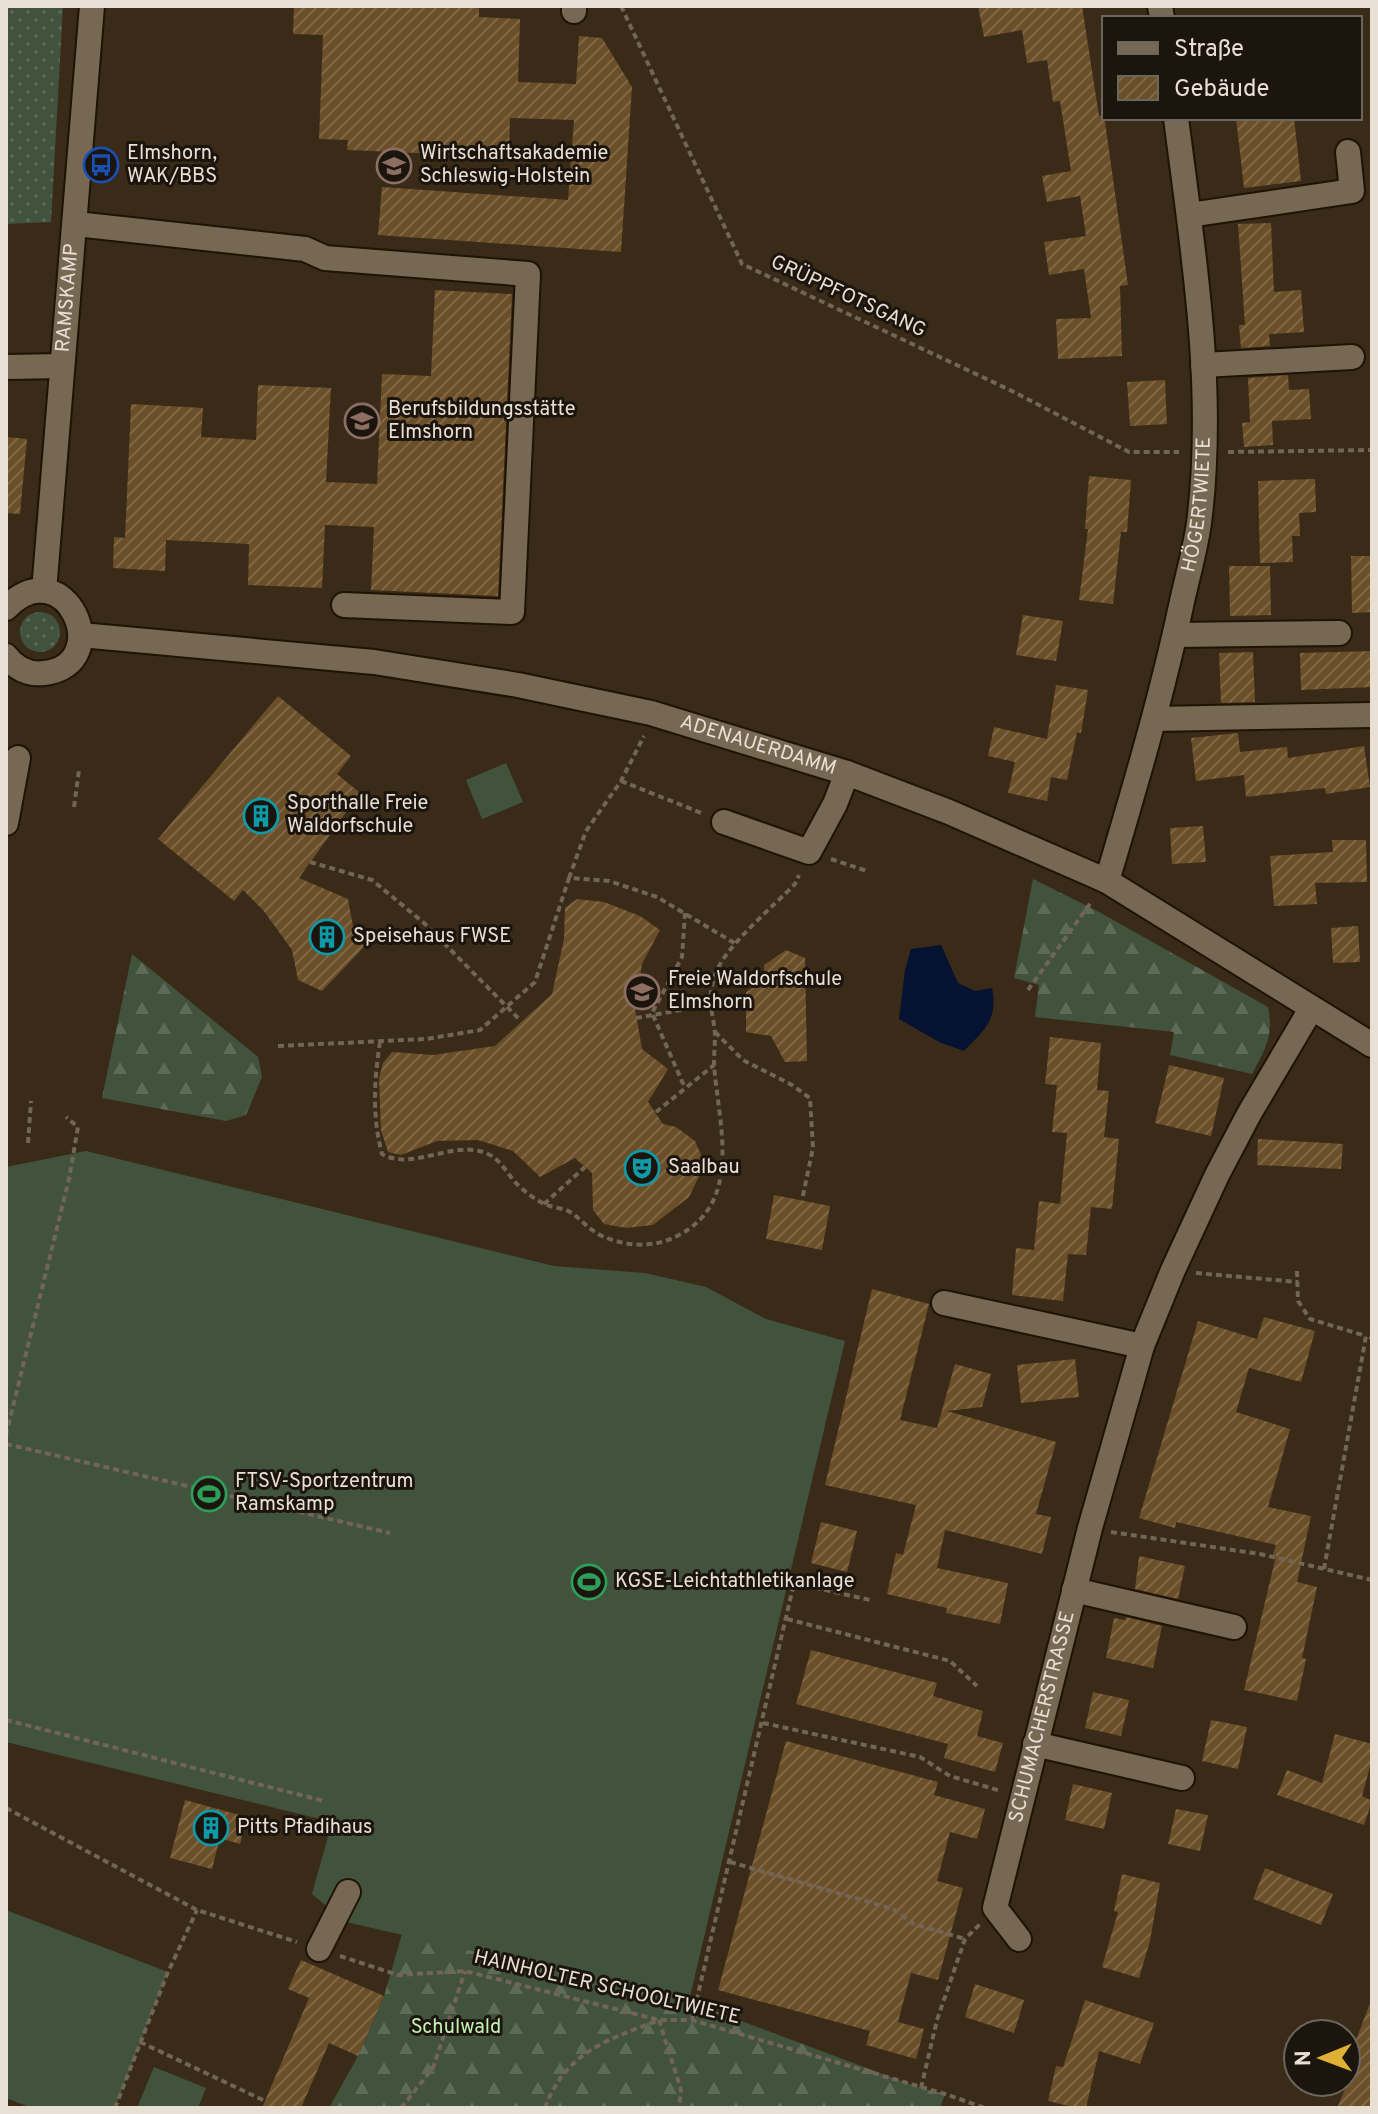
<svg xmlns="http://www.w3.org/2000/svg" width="1378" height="2114" viewBox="0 0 1378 2114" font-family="Overpass,sans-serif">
<defs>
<pattern id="grass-dots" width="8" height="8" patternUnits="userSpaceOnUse" patternTransform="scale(2)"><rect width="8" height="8" fill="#42533d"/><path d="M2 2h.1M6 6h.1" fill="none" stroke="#5d6b58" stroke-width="1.8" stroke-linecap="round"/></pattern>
<pattern id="forest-firs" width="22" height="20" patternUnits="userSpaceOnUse" patternTransform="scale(2)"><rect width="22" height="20" fill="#42533d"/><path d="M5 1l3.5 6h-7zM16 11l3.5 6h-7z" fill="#5d6b58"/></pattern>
<pattern id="building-hatch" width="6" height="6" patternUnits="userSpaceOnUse" patternTransform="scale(2)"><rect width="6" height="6" fill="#6b4f29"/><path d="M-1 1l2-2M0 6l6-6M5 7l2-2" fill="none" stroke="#806847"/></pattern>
</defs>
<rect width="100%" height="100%" fill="#392b18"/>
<path fill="url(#grass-dots)" d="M6,6H63L51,222L6,224Z
M20 632a20 20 0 1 1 40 0a20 20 0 1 1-40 0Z"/>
<path fill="url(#forest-firs)" d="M1033,879L1099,912L1268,1007C1274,1036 1265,1049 1252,1074L1170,1055L1174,1032L1035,1017L1039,985L1014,978Z
M132,954L258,1057L262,1077L246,1115L226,1121L102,1098Z
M402,1934L688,2001L920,2088L945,2094L940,2108H329L358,2056L384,1996Z"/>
<path fill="#42533d" d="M506,763L523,802L482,819L466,780Z
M86,1151L554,1266L645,1273L706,1287L766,1319L845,1341L689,2001L346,1922L312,1894L332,1822L6,1742V1167Z
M6,1910L168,1972L115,2108H32L6,2098Z
M154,2067L206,2088L198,2108H137Z"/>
<path fill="#061232" d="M941,945L958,983L975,991L992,988C998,1020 985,1029 964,1051L939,1042L899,1019L905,970L911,949Z"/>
<path fill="url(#building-hatch)" d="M294,6H479V17L520,19L518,82L576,84L579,36L602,38L632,87L621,252L378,235L382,187L568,200L574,120L510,118L509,157L347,150L348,140L319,139L323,35L293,34Z
M978,6H1082L1099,116L1104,115L1128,285L1120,286L1122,356L1058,359L1056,319L1091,318L1084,269L1049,275L1044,242L1086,236L1080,196L1047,202L1042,176L1071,171L1060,101L1053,102L1047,60L1027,63L1022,30L984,37Z
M1236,118H1294L1301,181L1244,188Z
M1271,223L1274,292L1301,290L1304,332L1269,334L1270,346L1241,348L1239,325H1245L1238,224Z
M435,290L512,294L498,596L371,590L374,527L325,525L322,588L248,585L249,544L166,540L165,571L113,568L114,537L125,538L131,404L203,408L201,437L256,440L258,385L331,388L326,482L377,484L382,374L431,376Z
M1288,375L1289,390L1309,389L1311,419L1272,421L1273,445L1244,447L1242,423L1250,422L1248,378Z
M1165,380L1167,424L1130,426L1127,382Z
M6,437L27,439L20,514L6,513Z
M1089,476L1131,480L1127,532H1121L1113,604L1079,600L1088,529H1085Z
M1315,479L1316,512L1299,513L1300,536H1292L1293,562L1260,563L1258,481Z
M1351,556H1372V612L1352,613Z
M1229,566H1270L1271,615L1230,616Z
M1023,615L1063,621L1056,661L1016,655Z
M1372,651V687L1301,690L1300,653Z
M1253,652L1255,702L1221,703L1219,653Z
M1056,685L1088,690L1081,733L1077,732L1067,780L1051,777L1047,801L1008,793L1015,762L988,756L994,727L1047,739Z
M278,696L351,756L337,774L360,793L299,878L348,899L353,926L364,947L322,991L298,980L292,950L263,910L243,890L234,901L158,839Z
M1238,733L1240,752L1287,747L1288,758L1364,746L1370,787L1326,794L1325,788L1246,797L1244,775L1196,781L1191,738Z
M1203,826L1206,862L1172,864L1170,828Z
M1332,840H1366L1367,882L1315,883L1317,904L1274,906L1270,856L1333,852Z
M577,899L604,902L640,916L660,930L642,964L635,1008L642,1049L668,1069L648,1102L663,1124L676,1127L695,1141L705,1164L689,1197L653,1225L626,1228L604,1224L593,1210L592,1173L575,1158L540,1177L513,1151L478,1140L437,1141L401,1155L388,1152L381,1130L379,1079L383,1063L392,1052L433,1055L495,1046L552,994L564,939L565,908Z
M1358,926L1360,962L1333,963L1331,928Z
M786,950L805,958L807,1061L785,1062L771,1036L746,1032V992L764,981V965Z
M1050,1037L1101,1043L1097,1090L1109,1091L1104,1137L1119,1139L1112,1209L1091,1207L1086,1255L1068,1254L1063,1301L1012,1295L1016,1248L1034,1250L1039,1201L1060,1204L1067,1133L1052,1132L1057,1085L1045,1084Z
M1169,1065L1224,1078L1211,1136L1155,1123Z
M1258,1139L1343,1144L1341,1169L1257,1165Z
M774,1195L830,1206L822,1250L766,1239Z
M872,1289L929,1304L900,1420L937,1428L955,1364L991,1374L982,1407L947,1411L1056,1442L1036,1514L1051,1517L1042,1554L945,1530L937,1568L1008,1583L1000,1624L946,1613L947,1608L887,1594L896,1553L903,1555L916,1505L825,1485Z
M1264,1317L1315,1331L1301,1382L1249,1368L1236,1412L1290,1429L1268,1507L1311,1516L1297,1582L1317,1587L1302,1658L1306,1659L1297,1701L1244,1690L1276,1556L1273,1555L1276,1545L1176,1522L1175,1528L1139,1518L1198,1321L1257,1339Z
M1075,1359L1079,1397L1021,1403L1017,1365Z
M821,1522L857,1531L847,1572L811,1563Z
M1139,1556L1185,1566L1178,1599L1135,1589Z
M1126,1617L1162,1626L1153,1668L1106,1658L1114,1618L1125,1620Z
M811,1650L937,1683L933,1696L983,1711L977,1736L1003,1743L995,1772L944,1758L948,1744L796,1704Z
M1093,1692L1129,1700L1121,1736L1085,1728Z
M1211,1720L1247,1727L1238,1769L1202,1761Z
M1335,1734L1372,1744V1759L1362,1796L1372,1801L1364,1825L1277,1795L1287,1770L1322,1783Z
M786,1741L938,1782L934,1795L985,1809L977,1839L950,1832L937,1881L963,1888L938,1980L911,1973L898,2022L924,2029L916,2059L866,2045L870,2031L718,1990Z
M1073,1784L1112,1793L1104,1829L1065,1820Z
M185,1800L247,1817L240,1844L220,1838L212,1869L170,1858Z
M1176,1809L1208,1815L1200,1851L1168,1844Z
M1265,1868L1333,1894L1321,1925L1253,1899Z
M1122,1874L1160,1883L1150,1941L1139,1978L1102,1967L1118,1912L1114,1911Z
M301,1960L384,1996L358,2056L329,2043L301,2108H262L309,1998L288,1989Z
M975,1984L1024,2000L1014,2033L965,2017Z
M1085,2000L1154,2023L1140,2064L1099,2051L1086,2108H1077L1048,2101L1056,2066L1063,2067Z
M1370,2003L1372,2108H1337L1358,2059L1350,2056Z"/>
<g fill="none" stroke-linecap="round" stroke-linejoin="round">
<g stroke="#201303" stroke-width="28">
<g id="minor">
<path d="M1160,6L1162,18"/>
<path d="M574,11V6"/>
<path d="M1189,215L1352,191L1348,152"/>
<path d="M76,224L305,249L325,258L528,274L512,612L344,605"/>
<path d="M1203,365L1352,357"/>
<path d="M6,367L62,366"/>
<path id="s1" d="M44,591L92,6"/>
<path d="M6,608C66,547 117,665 44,673C29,675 15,668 6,656"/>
<path id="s2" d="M81,635L374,662L518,685L651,713L847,773L949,812L1107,881L1372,1045"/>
<path d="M1175,635L1339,633"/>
<path d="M1154,719L1372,715"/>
<path d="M724,822L809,852L835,804L847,773"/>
<path d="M6,823L18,758"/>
<path id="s3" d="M1107,881C1134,790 1161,699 1181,606C1187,578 1195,551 1199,523C1216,389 1193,251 1176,118"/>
<path d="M944,1303L1142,1346"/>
<path d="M1074,1590L1234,1627"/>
<path d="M1035,1744L1182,1778"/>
<path id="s4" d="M1019,1939L995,1908L1090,1528L1142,1346L1173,1270L1217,1175L1249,1114L1311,1009"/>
<path d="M319,1949L348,1892"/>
</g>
</g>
<path stroke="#726555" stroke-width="4" stroke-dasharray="6 4" stroke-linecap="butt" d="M621,6L742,264L1012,391L1129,452H1179
M1228,452L1372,450
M621,781L704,814
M74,807L79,770
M831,859L867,871
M310,862L372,880L424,923L521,1021
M569,878L586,831L621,781L644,736
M685,913L682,957L652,1013L685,1088
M1028,990L1092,901
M636,1018L709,1005
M715,1032L743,1060L792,1085L810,1098L813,1148L802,1200
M380,1042C374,1081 372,1116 382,1154C413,1172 455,1138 488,1154C502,1161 507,1174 517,1184C525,1192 537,1201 547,1205C554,1208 564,1208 570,1212C583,1220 588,1230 604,1237C629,1247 655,1248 679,1235C744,1201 718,1122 714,1064C714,1054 715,1044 715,1034C713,1009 706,1002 715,975C724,947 773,907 795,884L799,875
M278,1046L426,1039L480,1030L535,982L569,878L609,881L657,897L736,944
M656,1112L714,1065
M28,1143L31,1101
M544,1204L585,1167
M1297,1271L1298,1301L1310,1319L1366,1336
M1196,1273L1298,1282
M6,1435L69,1179L78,1127L66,1117
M6,1444L390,1533
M1111,1532L1260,1554L1372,1580
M1324,1569L1366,1336L1372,1338
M787,1619L950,1661L977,1686
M6,1720L324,1801
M763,1723L920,1757L950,1776L1001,1791
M6,1808L197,1910L297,1942
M730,1862L893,1909L914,1924L965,1939
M340,1956L398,1975L465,1971L659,2020H692L945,2094L985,2108
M659,2020L681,2090L679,2108
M692,2020L794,1583L870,1600
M140,2042L265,2101
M921,2088L937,2020L965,1939L980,1924
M115,2108L168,1972L197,1910
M401,2108L433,2068L465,1971
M545,2108C565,2053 606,2040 657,2021"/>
<use href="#minor" stroke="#776853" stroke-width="24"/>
</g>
<defs>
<g id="bus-ring" transform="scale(1.8)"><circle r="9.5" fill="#1b150d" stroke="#1a4fb4" stroke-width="1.5"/><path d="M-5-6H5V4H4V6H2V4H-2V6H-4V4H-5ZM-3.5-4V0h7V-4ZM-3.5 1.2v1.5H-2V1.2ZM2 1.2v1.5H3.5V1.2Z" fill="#1a4fb4"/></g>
<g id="school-ring" transform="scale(1.8)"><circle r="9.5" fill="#1b150d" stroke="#8d6e63" stroke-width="1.5"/><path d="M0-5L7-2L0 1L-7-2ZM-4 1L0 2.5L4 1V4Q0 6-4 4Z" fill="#8d6e63"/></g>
<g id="building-ring" transform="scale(1.8)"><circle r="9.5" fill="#1b150d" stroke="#0f9aa8" stroke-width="1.5"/><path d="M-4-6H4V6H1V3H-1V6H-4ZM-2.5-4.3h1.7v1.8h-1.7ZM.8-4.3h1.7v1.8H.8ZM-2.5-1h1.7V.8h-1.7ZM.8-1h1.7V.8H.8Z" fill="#0f9aa8"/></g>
<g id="theatre-ring" transform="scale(1.8)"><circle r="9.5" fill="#1b150d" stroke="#0f9aa8" stroke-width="1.5"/><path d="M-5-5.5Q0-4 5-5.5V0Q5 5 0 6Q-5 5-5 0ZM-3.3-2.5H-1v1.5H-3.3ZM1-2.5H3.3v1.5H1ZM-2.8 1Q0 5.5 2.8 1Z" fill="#0f9aa8"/></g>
<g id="stadium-ring" transform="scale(1.8)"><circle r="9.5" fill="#1b150d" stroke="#2e9e5b" stroke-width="1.5"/><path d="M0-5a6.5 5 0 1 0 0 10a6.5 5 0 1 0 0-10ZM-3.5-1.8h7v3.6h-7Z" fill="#2e9e5b"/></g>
</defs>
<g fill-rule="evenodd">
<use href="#bus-ring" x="101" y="165"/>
<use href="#school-ring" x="394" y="166"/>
<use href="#school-ring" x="362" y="421"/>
<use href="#building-ring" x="261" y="816"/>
<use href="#building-ring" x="327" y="937"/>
<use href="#school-ring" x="642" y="992"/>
<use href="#theatre-ring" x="642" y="1168"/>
<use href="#stadium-ring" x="209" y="1494"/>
<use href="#stadium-ring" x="589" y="1582"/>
<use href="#building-ring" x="211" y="1828"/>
</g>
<g text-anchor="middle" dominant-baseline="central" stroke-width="6" stroke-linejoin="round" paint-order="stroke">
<g font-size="20" fill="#e9e0d5" stroke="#1b150d" text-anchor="start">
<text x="127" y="154">Elmshorn,<tspan x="127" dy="23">WAK/BBS</tspan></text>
<text x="420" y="154">Wirtschaftsakademie<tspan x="420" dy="23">Schleswig-Holstein</tspan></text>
<text x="388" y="410">Berufsbildungsstätte<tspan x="388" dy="23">Elmshorn</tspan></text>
<text x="287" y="804">Sporthalle Freie<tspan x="287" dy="23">Waldorfschule</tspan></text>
<text x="353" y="937">Speisehaus FWSE</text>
<text x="668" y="980">Freie Waldorfschule<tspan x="668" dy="23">Elmshorn</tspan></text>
<text x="668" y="1168">Saalbau</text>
<text x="235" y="1482">FTSV-Sportzentrum<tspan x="235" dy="23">Ramskamp</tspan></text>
<text x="615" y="1582">KGSE-Leichtathletikanlage</text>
<text x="237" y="1828">Pitts Pfadihaus</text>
</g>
<g font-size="20" fill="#e9e0d5" stroke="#1b150d">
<text transform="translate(848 297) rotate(25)">GRÜPPFOTSGANG</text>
<text stroke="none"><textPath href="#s1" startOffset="294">RAMSKAMP</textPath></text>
<text stroke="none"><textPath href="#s3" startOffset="388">HÖGERTWIETE</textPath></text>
<text stroke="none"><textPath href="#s2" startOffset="688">ADENAUERDAMM</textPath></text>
<text stroke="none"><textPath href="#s4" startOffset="236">SCHUMACHERSTRASSE</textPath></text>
<text transform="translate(607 1988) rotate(13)">HAINHOLTER SCHOOLTWIETE</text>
</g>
<g font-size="20" fill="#c3f2b4" stroke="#1b150d">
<text x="456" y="2028">Schulwald</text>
</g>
</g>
<rect width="1378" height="2114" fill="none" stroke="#e9e0d5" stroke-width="16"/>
<rect x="1102" y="16" width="260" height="104" fill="#1b150d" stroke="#6d665d" stroke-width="2"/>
<rect x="1118" y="42" width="40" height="12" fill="#776853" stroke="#6d665d" stroke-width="2"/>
<text x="1174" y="56" font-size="24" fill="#e9e0d5">Straße</text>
<rect x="1118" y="76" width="40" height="24" fill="url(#building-hatch)" stroke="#6d665d" stroke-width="2"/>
<text x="1174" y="96" font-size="24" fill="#e9e0d5">Gebäude</text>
<g transform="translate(1322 2058) rotate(269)"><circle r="38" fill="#1b150d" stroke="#6d665d" stroke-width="2"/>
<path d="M0-6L14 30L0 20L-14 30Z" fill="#dfb034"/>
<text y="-12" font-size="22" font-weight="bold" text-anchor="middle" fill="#e9e0d5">N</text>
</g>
</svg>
